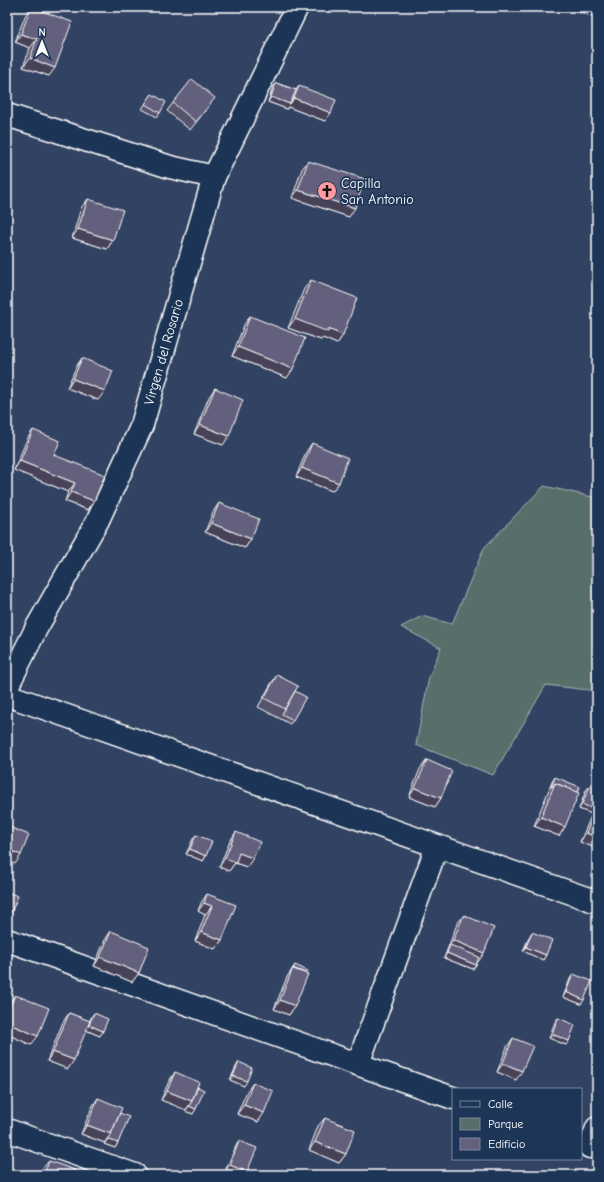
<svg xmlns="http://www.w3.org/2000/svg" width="604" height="1182" viewBox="0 0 604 1182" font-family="'Comic Neue',sans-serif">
<rect width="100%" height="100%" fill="#324262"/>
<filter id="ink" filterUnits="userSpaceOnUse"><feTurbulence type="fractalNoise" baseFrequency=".025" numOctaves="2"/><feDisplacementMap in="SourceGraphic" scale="8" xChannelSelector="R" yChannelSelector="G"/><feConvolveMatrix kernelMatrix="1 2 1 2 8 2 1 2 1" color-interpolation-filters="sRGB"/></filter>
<g filter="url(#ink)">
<path fill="#586e6a" stroke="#acb6b4" d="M544,486L597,498V691L546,685L493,775L416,745L429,677L441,648L401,627L422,616L452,624L484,548Z"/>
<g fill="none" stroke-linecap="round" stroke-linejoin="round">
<g stroke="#fff" stroke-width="25">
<path id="street" d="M7,695L597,902
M7,940L453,1098
M358,1064L437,846
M7,1130L135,1175
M590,1147L597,1128"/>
</g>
<g stroke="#fff" stroke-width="25">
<g id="secondary">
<path d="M7,115L170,167L214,177"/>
<path id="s1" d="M7,687L37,627L98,520L142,425L214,177L297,7"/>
</g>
</g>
<path stroke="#fff" stroke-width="2.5" stroke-dasharray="1 3" stroke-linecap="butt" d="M560,7L597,17
M582,13L584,7"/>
<use href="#street" stroke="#1d3557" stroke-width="22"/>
<use href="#secondary" stroke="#1d3557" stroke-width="22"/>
</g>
<path fill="#56536c" stroke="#fff" d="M31,7L49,76L23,67L30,48L15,42L25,16Z
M276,83L296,90L299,86L325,121L288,107L287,109L268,102L273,87Z
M152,94L160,113L157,117L142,109Z
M173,103L209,106L190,130L167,111Z
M308,161L349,217L292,198L302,169Z
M88,199L113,240L107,249L72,238L81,208Z
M311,280L343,335L337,344L323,338L321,340L288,328L304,289Z
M250,316L287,378L232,356L244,325Z
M82,358L98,400L67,388L76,367Z
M215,388L223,445L194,434L209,397Z
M33,430L94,501L88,510L65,501L68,492L14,470L27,439Z
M312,443L339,483L332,491L296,477L306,452Z
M219,503L251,539L245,548L205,532L213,512Z
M277,675L293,720L290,724L258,707L271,684Z
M427,760L441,798L435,807L409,797L420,769Z
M555,777L559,836L534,826L548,792L552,782Z
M590,786L596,806L597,805V847L596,848L580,842L592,814L579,809L586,790Z
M236,832L247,867L235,863L229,871L219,867L230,841Z
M196,835L206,856L203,861L186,854L193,839Z
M207,894L222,940L215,949L195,941L205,915L198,911L201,903Z
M464,915L477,962L473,969L444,958L457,924Z
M111,931L139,973L132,982L94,966L105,940Z
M532,932L546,955L543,960L523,951L529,937Z
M295,965V1006L289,1015L274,1009L287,977Z
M573,974L581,1004L563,997L570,979Z
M15,995L31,1045L7,1034V1008L9,1004Z
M69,1013L89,1021L91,1018L94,1013L100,1036L86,1030L68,1069L47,1061L63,1022Z
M558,1018L566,1045L549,1038L555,1022Z
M513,1038L516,1080L497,1072L507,1047Z
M239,1062L244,1086L230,1080L236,1067Z
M175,1072L198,1087L193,1114L185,1111L186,1109L161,1100L169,1081Z
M253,1083L258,1122L237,1114L247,1091Z
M98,1098L120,1113L118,1143L115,1148L104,1144L105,1143L81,1134L92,1107Z
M325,1118L346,1154L339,1163L309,1150L318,1126Z
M239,1141L244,1175H241L226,1169L236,1146Z
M49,1161L73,1175H40L42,1169Z"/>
<path fill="#464358" stroke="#fff" d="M21,34L37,39L30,48L15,42Z
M30,58L55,68L49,76L23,67Z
M271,97L290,104L294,98L331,113L325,121L288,107L287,109L268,102Z
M298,190L355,208L349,217L292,198Z
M78,229L113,240L107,249L72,238Z
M295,319L328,329L343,335L337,344L323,338L321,340L288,328Z
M238,347L293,369L287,378L232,356Z
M73,379L105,391L98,400L67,388Z
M200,425L229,436L223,445L194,434Z
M20,461L75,483L68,492L14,470Z
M302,468L339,483L332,491L296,477Z
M71,492L94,501L88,510L65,501Z
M211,523L251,539L245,548L205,532Z
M415,788L441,798L435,807L409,797Z
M582,804L595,810L592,814L579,809Z
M541,817L565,827L559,836L534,826Z
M586,833L597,837V847L596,848L580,842Z
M7,849L21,855L15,864L7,860Z
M190,849L206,856L203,861L186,854Z
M239,853L253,858L247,867L235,863L229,871L219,867L225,858Z
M204,903L212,906L205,915L198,911Z
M201,932L222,940L215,949L195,941Z
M453,940L484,953L478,962L450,945Z
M526,947L546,955L543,960L523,951Z
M447,953L476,965L473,969L444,958Z
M100,957L139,973L132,982L94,966Z
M566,992L584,1000L581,1004L563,997Z
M280,1000L295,1006L289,1015L274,1009Z
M7,1023L38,1036L31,1045L7,1034Z
M89,1025L103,1031L100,1036L86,1030Z
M552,1034L569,1041L566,1045L549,1038Z
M53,1052L74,1060L68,1069L47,1061Z
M503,1063L522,1071L516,1080L497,1072Z
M233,1076L247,1081L244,1086L230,1080Z
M167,1091L192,1101L186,1110L161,1100Z
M244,1105L264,1113L258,1122L237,1114Z
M189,1106L196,1109L193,1114L185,1111Z
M87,1125L111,1134L105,1143L81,1134Z
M107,1139L118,1143L115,1148L104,1144Z
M315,1142L346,1154L339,1163L309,1150Z
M230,1165L247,1172L244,1175H241L226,1169Z"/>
<path fill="#64607d" stroke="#fff" d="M31,7L72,22L55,68L30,58L37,39L21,34Z
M192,79L215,98L196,122L173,103Z
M276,83L296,90L290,104L271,97Z
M299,86L336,100L331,113L294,98Z
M152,94L166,102L160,113L145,104Z
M308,161L365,179L355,208L298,190Z
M88,199L123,210L113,240L78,229Z
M311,280L357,298L343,335L328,329V332L295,319Z
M250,316L305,338L293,369L238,347Z
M82,358L113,371L105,391L73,379Z
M215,388L243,400L229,436L200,425Z
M33,430L60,441L54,455L105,475L94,501L71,492L75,483L20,461Z
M312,443L348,458L339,483L302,468Z
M219,503L259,519L251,539L211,523Z
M277,675L298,686L285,709L264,698Z
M295,691L306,697L293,720L282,714Z
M427,760L452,771L441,798L415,788Z
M555,777L580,787L578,792L555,783L552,787H551Z
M555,783L579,793L565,827L541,817Z
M590,786L597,788V804L595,810L582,804Z
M597,807V837L586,833Z
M7,826L29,835L21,855L7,849Z
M236,832L260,842L253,858L239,853L236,862L225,858Z
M196,835L212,841L206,856L190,849Z
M7,892L18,896L7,923Z
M207,894L236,905L222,940L201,932L212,906L204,903Z
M464,915L494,928L484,953L453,940Z
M111,931L149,947L139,973L100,957Z
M532,932L552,940L546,955L526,947Z
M450,945L479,957L476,965L447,953Z
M295,965L308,971L307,974L293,969Z
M293,968L308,974L295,1006L280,1000Z
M573,974L592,981L584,1000L566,992Z
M15,995L49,1008L38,1036L7,1023V1014Z
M69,1013L90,1021L74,1060L53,1052Z
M94,1013L108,1019L103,1031L89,1025Z
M558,1018L575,1025L569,1041L552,1034Z
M513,1038L533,1046L522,1071L503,1063Z
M239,1062L252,1068L247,1081L233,1076Z
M175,1072L199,1082L192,1101L167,1091Z
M253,1083L273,1091L264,1113L244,1105Z
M198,1087L204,1090L196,1109L189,1106L192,1101Z
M98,1098L122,1108L111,1134L87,1125Z
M120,1113L129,1117L118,1143L107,1139L111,1134Z
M325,1118L355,1130L346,1154L315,1142Z
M239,1141L257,1148L247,1172L230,1165Z
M49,1161L75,1170L73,1175H44Z"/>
</g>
<defs>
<g id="church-disc" transform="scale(1)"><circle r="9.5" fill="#ff9aa2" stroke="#1d3557"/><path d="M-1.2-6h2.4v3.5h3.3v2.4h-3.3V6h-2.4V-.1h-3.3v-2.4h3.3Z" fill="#111"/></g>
</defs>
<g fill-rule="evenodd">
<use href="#church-disc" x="327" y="191"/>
</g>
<g text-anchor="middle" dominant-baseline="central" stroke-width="3.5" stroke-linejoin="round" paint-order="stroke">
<g font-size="14" fill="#fff" stroke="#1d3557" text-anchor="start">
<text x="341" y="183">Capilla<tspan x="341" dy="16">San Antonio</tspan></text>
</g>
<g font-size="14" fill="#fff" stroke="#1d3557">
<text stroke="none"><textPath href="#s1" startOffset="371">Virgen del Rosario</textPath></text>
</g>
</g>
<rect width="604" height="1182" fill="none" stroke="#1d3557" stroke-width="24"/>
<rect x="12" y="12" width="580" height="1158" fill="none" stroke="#fff" stroke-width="1.5" filter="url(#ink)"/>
<rect x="452" y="1088" width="130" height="72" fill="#1d3557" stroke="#77869a"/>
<rect x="460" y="1101" width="20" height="6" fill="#1d3557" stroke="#77869a"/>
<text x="488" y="1108" font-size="12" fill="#ffffff">Calle</text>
<rect x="460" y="1118" width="20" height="12" fill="#586e6a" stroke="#77869a"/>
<text x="488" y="1128" font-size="12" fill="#ffffff">Parque</text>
<rect x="460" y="1138" width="20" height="12" fill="#64607d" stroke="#77869a"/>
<text x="488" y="1148" font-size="12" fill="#ffffff">Edificio</text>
<g transform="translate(42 42)" stroke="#1d3557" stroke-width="3" paint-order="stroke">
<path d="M0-3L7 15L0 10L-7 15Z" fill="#ffffff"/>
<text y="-6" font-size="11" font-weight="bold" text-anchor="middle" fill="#ffffff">N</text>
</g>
</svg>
